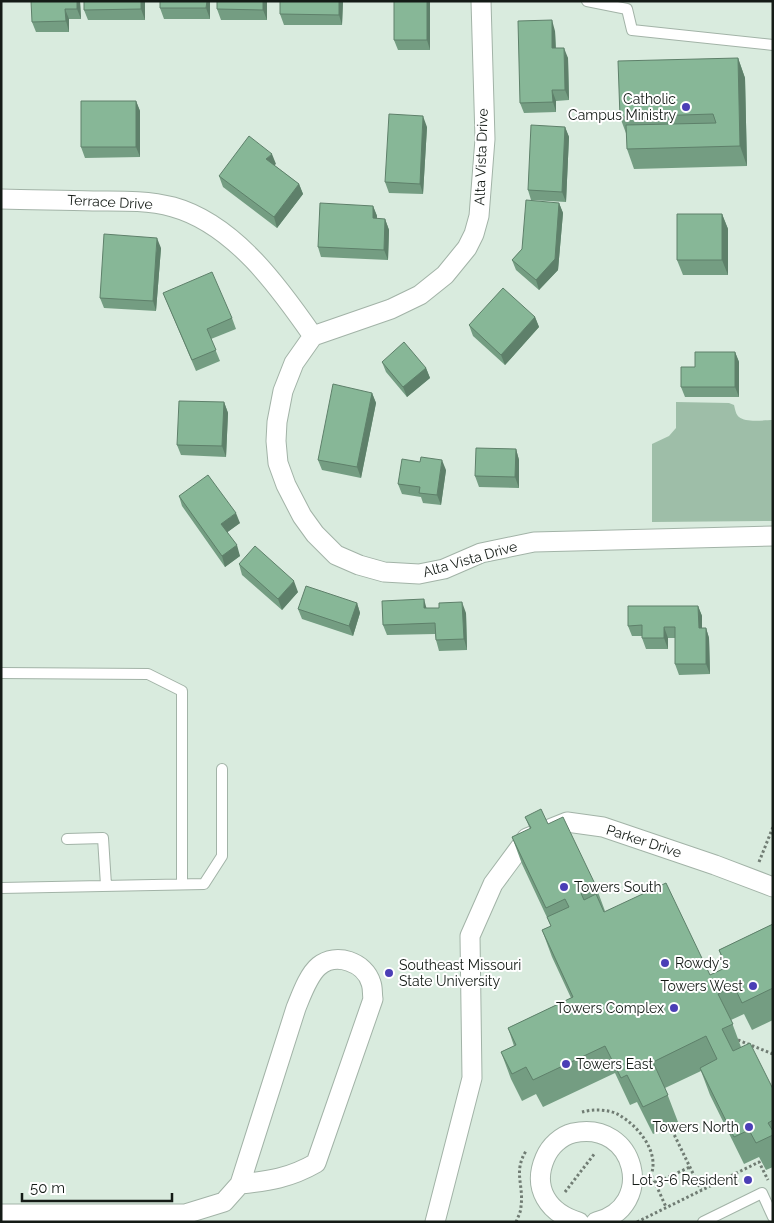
<svg xmlns="http://www.w3.org/2000/svg" width="774" height="1223" viewBox="0 0 774 1223" font-family="Raleway,sans-serif">
<rect width="100%" height="100%" fill="#d9ebde"/>
<path fill="#9ebea8" d="M676,402L729,403L734,405C735,409 736,415 739,417C746,423 764,420 773,420V521L652,522V444L669,436L676,428Z"/>
<g fill="none" stroke-linecap="round" stroke-linejoin="round">
<g stroke="#a2b3a7" stroke-width="12">
<path id="service" d="M587,1L627,9L632,30L773,45
M1,673L148,674L182,691V884
M67,839L103,838L106,885
M1,888L204,884L222,856V769
M703,1222L762,1193L773,1217"/>
</g>
<g stroke="#a2b3a7" stroke-width="21">
<path id="minor" d="M481,1L485,139L479,216L474,234L467,248L445,275L420,295L391,309L313,336L294,363L283,391L277,422L276,441L278,463L286,485L302,516L315,534L336,555L359,565L384,572L419,574L444,569L481,553L534,542L773,536
M1,199C32,200 62,200 93,201C120,201 147,200 173,207C234,224 279,287 313,336
M1,1214H185L224,1202L240,1184L296,1008C301,996 308,975 319,966C336,952 365,962 371,983C373,988 372,994 373,999L316,1163C290,1178 269,1181 240,1184
M435,1222L472,1078L470,936L493,884L527,838L567,822L603,827L715,865L773,887
M579,1222C548,1213 532,1188 545,1158C550,1146 561,1136 573,1133C636,1119 657,1207 596,1222"/>
</g>
<path stroke="#707c73" stroke-width="3" stroke-dasharray="2.5 2.5" stroke-linecap="butt" d="M759,862L773,827
M738,1040L773,1054
M582,1112C593,1109 609,1109 619,1115C637,1125 658,1150 652,1172
M670,1126L701,1190
M652,1176L666,1207
M655,1183L690,1167
M565,1192L595,1153
M516,1222C518,1217 521,1212 521,1206C524,1185 513,1172 526,1151
M637,1222L759,1162L768,1180"/>
<use href="#service" stroke="#fff" stroke-width="10"/>
<use href="#minor" stroke="#fff" stroke-width="19"/>
</g>
<path fill="#749d82" d="M80,1L81,19H69V32H36L32,22Z
M84,1H145V20H88L84,10Z
M210,1V19H164L160,8Z
M267,1V20H221L217,9Z
M280,1H343L342,25H284L280,14Z
M394,1H430V50H398L394,40Z
M555,31L556,48L568,58L569,100L556,101V112L524,113L520,103Z
M738,58L745,78L747,166L634,169L627,149V136L620,117Z
M136,101L140,111V157L85,158L81,147Z
M427,127L423,194L389,193L385,182Z
M565,127L569,137L566,202L531,200L528,190Z
M276,164L274,165L299,184L303,194L277,228L223,187L219,176Z
M559,203L563,213L558,270L539,290L516,270L512,260L522,249Z
M373,206L377,216V219H385L389,230L388,260L321,257L318,247Z
M722,214L728,229V275H683L677,260Z
M161,248L156,311L104,308L100,298Z
M163,293L232,318L236,329L211,339L220,361L196,371Z
M535,317L539,327L505,365L473,336L469,325Z
M735,352L739,362V397H685L681,387L695,367Z
M382,362L426,368L430,378L407,397L386,372Z
M372,393L376,403L361,478L322,470L318,460Z
M224,402L228,413L226,457L181,455L177,445Z
M516,449L519,460V488L479,487L475,476Z
M446,470L441,505L423,503L421,497L402,494L398,484Z
M179,496L240,523L227,532L240,556L225,567L182,506Z
M239,564L298,592L282,610L242,575Z
M357,603L360,613L353,636L302,619L298,609Z
M698,606L702,616V628H706L709,638L710,674L679,675L675,664V638H668V649H646L642,638V636H632L628,626Z
M427,608H439L466,613L467,650L439,651L436,640L435,634L387,635L383,625Z
M525,817L548,824L595,884L605,911L604,912L710,975L725,968L719,950L773,924V1020L752,1030L744,1014L731,1020L741,1047L773,1089V1167L766,1170L759,1157L744,1164L710,1095L701,1071L665,1088L678,1122L653,1134L637,1102L630,1105L615,1073L543,1107L536,1094L522,1101L511,1079L501,1052L514,1046L508,1028L571,998L552,957L542,930L551,926L522,864L512,837L530,829Z"/>
<path fill="#5e806a" d="M77,1H80L81,19L77,9Z
M141,1H145V20L141,9Z
M207,1H210V19L206,8Z
M263,1H267V20L263,10Z
M339,1H343L342,25L339,15Z
M427,1H430V50L427,40Z
M65,9L69,19V32L66,21Z
M552,20L555,31L556,59L552,48Z
M564,48L568,58L569,100L565,90Z
M738,58L745,78L747,166L740,146Z
M552,90L556,101V112L553,102Z
M136,101L140,111V157L136,147Z
M423,116L427,127L423,194L420,184Z
M565,127L569,137L566,202L562,192Z
M272,154L276,164L269,169L266,159Z
M299,184L303,194L277,228L274,217Z
M559,203L563,213L558,270L539,290L536,280Z
M373,206L377,216L376,229L373,218Z
M722,214L728,229V275L722,260Z
M385,219L389,230L388,260L384,250Z
M157,238L161,248L156,311L153,301Z
M535,317L539,327L505,365L501,355Z
M735,352L739,362V397L735,387Z
M426,368L430,378L407,397L403,387Z
M372,393L376,403L361,478L357,467Z
M224,402L228,413L226,457L222,446Z
M516,449L519,460V488L515,477Z
M442,460L446,470L441,505L437,495Z
M236,513L240,523L225,534L221,524Z
M237,545L240,556L225,567L222,556Z
M294,581L298,592L282,610L278,599Z
M424,599L427,610L424,608Z
M462,602L466,613L467,650L464,639Z
M357,603L360,613L353,636L349,626Z
M698,606L702,616V638L699,628Z
M664,627L668,638V649L664,638Z
M706,628L709,638L710,674L706,664Z"/>
<path fill="#87b797" stroke="#5e806a" d="M31,1H77V9H65L66,21L32,22Z
M84,1H141V9L84,10Z
M160,1H207L206,8H160Z
M217,1H263V10L217,9Z
M280,1H339V15L280,14Z
M394,1H427V40H394Z
M552,20V48H564L565,90H552L553,102L520,103L518,21Z
M738,58L740,146L627,149L626,125L716,123L713,114L620,117L618,61Z
M81,101H136V147H81Z
M389,114L423,116L420,184L385,182Z
M531,125L565,127L562,192L528,190Z
M249,136L272,154L266,159L299,184L274,217L219,176Z
M526,200L559,203L555,259L536,280L512,260L522,249Z
M320,203L373,206V218L385,219L384,250L318,247Z
M677,214H722V260H677Z
M104,234L157,238L153,301L100,298Z
M212,272L232,318L207,329L216,350L192,360L163,293Z
M503,288L535,317L501,355L469,325Z
M404,342L426,368L403,387L382,362Z
M695,352H735V387H681V367H695Z
M333,384L372,393L357,467L318,460Z
M179,401L224,402L222,446L177,445Z
M476,448L516,449L515,477L475,476Z
M421,457L442,460L437,495L419,493L420,487L398,484L402,459L420,462Z
M208,475L236,513L221,524L237,545L222,556L179,496Z
M255,546L294,581L278,599L239,564Z
M306,586L357,603L349,626L298,609Z
M424,599V608H439V603L462,602L464,639L436,640L435,623L383,625L382,601Z
M628,606H698L699,628H706V664H675V627H664V638H642V625L628,626Z
M541,809L548,824L563,817L595,884L580,891L584,900L596,894L604,912L666,883L710,975L727,967L719,950L773,924V988L742,1003L734,986L718,994L733,1024L722,1029L733,1051L750,1043L773,1089V1120L768,1123L773,1131V1135L756,1143L749,1130L734,1137L700,1068L717,1059L706,1036L653,1062L668,1095L643,1107L627,1075L621,1078L605,1046L533,1080L526,1067L512,1074L501,1052L516,1045L508,1028L573,997L542,930L551,926L547,917L569,907L565,899L546,908L512,837L531,828L525,817Z"/>
<g fill="#4b3fb6" stroke="#fff" stroke-width="2">
<circle cx="686" cy="107" r="5"/>
<circle cx="564" cy="887" r="5"/>
<circle cx="665" cy="963" r="5"/>
<circle cx="389" cy="973" r="5"/>
<circle cx="753" cy="986" r="5"/>
<circle cx="674" cy="1008" r="5"/>
<circle cx="566" cy="1064" r="5"/>
<circle cx="749" cy="1127" r="5"/>
<circle cx="748" cy="1180" r="5"/>
</g>
<g text-anchor="middle" dominant-baseline="central" stroke-width="4" stroke-linejoin="round" paint-order="stroke">
<g font-size="14" fill="#141b16" stroke="#fff" text-anchor="end">
<text x="676" y="99">Catholic<tspan x="676" dy="16">Campus Ministry</tspan></text>
<text x="574" y="887" text-anchor="start">Towers South</text>
<text x="675" y="963" text-anchor="start">Rowdy's</text>
<text x="399" y="965" text-anchor="start">Southeast Missouri<tspan x="399" dy="16">State University</tspan></text>
<text x="743" y="986">Towers West</text>
<text x="664" y="1008">Towers Complex</text>
<text x="576" y="1064" text-anchor="start">Towers East</text>
<text x="739" y="1127">Towers North</text>
<text x="738" y="1180">Lot 3-6 Resident</text>
</g>
<g font-size="14" fill="#141b16" stroke="#fff">
<text transform="translate(481 157) rotate(-88)">Alta Vista Drive</text>
<text transform="translate(110 202) rotate(3)">Terrace Drive</text>
<text transform="translate(470 559) rotate(-16)">Alta Vista Drive</text>
<text transform="translate(644 841) rotate(18)">Parker Drive</text>
</g>
</g>
<rect width="774" height="1223" fill="none" stroke="#141b16" stroke-width="5"/>
<path d="M22 1193v8h150v-8" fill="none" stroke="#141b16" stroke-width="2.5"/>
<text x="30" y="1193" font-size="15" fill="#141b16" stroke="#ffffff" stroke-width="4" paint-order="stroke">50 m</text>
</svg>
